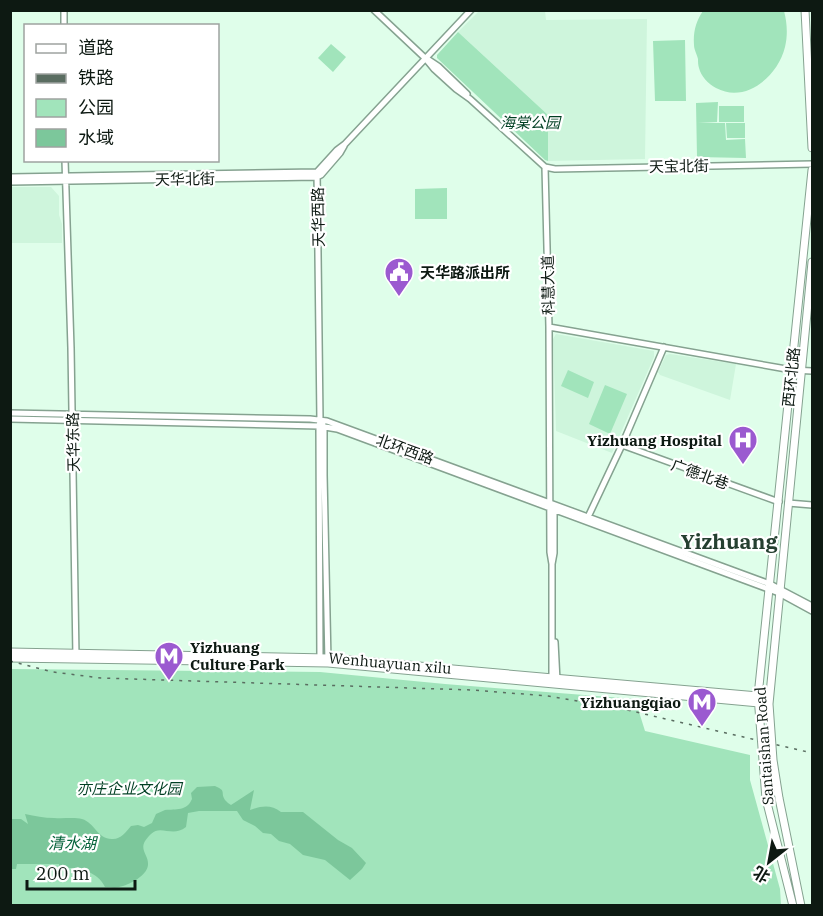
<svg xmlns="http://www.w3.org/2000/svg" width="823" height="916" viewBox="0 0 823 916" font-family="'IBM Plex Serif','Noto Sans SC',serif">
<rect width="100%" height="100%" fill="#dffeea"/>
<path fill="#cef5dc" d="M479,11H545L546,20L647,19L645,159L548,161V115L458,32Z
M11,187H51L59,196V215L62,224V243H11Z
M556,334L654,351V357L612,453L556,431L553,339Z
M670,354L736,364L730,400L660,375L658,372L666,355Z"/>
<path fill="#a1e4bb" d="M703,11H784C787,22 788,35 785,47C778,76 746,104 716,88C708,84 701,76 699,68C698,65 698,62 698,59C697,54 694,50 694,45C693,32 696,21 703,11Z
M458,32L548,115V161L545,160L437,58V55Z
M685,40L686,101H655L653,41Z
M331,44L346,57L333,72L318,58Z
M718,102L717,122L698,123H725L726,140L745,139L746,158L697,157L696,103Z
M719,106H744V122H719Z
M726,123H745V138H727Z
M447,188V219H415V189Z
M568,370L594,382L588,398L561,386Z
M605,385L627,394L610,434L589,424Z
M11,669L320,672L445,684L635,699L645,731L750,755V780L780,889L781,905L11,906Z"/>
<path fill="#7cc79b" d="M215,786C227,791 220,792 225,800C227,802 229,804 231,805L254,790L250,810C261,806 271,804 281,812H303L338,840L352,848L366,863L362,869L350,880L325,860L303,855L290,844L279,841L271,834L263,833L255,826L243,820L237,811H199L188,813L186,827C172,838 161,824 151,834C135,849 149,853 148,865C147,876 129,885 119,887C115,888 109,887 105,887C97,870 75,867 59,868V864H17L16,869H11V819H21L28,824L25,814C35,816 44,818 54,818C63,819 74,817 82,819C95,823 98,840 113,839C121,839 126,832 131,826L138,825L144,827L152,823L156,814C159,813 162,811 165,810C176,809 187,811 192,799L191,793L197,787Z"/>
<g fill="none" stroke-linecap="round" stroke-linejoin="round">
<g stroke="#85a290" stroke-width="8">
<path id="minor" d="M64,10V26
M374,10L425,58L434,69L456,89L470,99L545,167L549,327L550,552L552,564
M429,60L438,66L467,94
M65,160L71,348L76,657
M545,167L555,169L812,164
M10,177L317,172
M10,182L317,177L321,175L340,153L344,146
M549,327L792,370L812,371
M10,413L310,419L327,421L770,584L812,606
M10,419L319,426L337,429L779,593L812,611
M323,425L324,427V475L328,661
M622,445L779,502
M788,503L812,505
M588,517L622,445L664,347
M555,642L557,681
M320,661L319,426L320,420L317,172L337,150L345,144L471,10
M552,680V564L554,553V510L552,507"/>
</g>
<g stroke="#85a290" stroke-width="9">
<path id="major" d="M805,10L812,148
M10,652L328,658L769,697
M10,658L328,663L769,704
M793,906L766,799L758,696L812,170
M801,906L779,798L773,760L769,704L812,262"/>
</g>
<use href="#minor" stroke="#fff" stroke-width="5"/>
<use href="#major" stroke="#fff" stroke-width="7"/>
<path stroke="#5a6d61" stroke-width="1.5" stroke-dasharray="3 6" stroke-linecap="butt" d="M10,661L53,672L101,678L472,690L548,696L623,709L812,753"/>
</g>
<defs>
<g id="civic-pin" transform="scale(1.5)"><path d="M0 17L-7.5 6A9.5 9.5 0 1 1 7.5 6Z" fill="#9b5ad0" stroke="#fff"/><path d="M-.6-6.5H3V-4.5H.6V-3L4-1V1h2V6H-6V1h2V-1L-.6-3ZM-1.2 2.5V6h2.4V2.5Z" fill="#fff"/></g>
<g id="hospital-pin" transform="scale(1.5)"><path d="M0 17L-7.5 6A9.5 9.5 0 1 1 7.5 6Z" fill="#9b5ad0" stroke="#fff"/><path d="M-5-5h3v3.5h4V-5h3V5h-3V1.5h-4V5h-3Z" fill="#fff"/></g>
<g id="metro-pin" transform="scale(1.5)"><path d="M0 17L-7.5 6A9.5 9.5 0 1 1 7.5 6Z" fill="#9b5ad0" stroke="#fff"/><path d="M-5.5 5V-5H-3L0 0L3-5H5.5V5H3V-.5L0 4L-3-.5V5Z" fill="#fff"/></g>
</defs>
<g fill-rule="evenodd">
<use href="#civic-pin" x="399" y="272"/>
<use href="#hospital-pin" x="743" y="440"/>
<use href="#metro-pin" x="169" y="656"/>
<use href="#metro-pin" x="702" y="702"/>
</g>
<g text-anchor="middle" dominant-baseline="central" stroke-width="4.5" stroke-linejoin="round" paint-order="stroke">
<g font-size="15" font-style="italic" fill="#003f23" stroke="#fff">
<text x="530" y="122">海棠公园</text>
<text x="129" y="788">亦庄企业文化园</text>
</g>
<g font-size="15" fill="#0d1912" stroke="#fff">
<text transform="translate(679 166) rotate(-1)">天宝北街</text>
<text transform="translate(185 179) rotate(-1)">天华北街</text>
<text transform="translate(318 217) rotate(-91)">天华西路</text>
<text transform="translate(548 285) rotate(-91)">科慧大道</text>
<text transform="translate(791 377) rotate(-84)">西环北路</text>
<text transform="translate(73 442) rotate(-91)">天华东路</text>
<text transform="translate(405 449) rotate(20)">北环西路</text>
<text transform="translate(700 474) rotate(20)">广德北巷</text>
<text transform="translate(390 663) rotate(5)">Wenhuayuan xilu</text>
<text transform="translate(764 746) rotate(-94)">Santaishan Road</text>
</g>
<g font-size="15" font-weight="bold" fill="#0d1912" stroke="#fff" text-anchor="start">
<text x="420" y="272">天华路派出所</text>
<text x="722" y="440" text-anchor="end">Yizhuang Hospital</text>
<text x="190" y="647">Yizhuang<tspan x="190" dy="17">Culture Park</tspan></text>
<text x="681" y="702" text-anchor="end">Yizhuangqiao</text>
</g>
<g font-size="16" font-style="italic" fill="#08653d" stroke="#fff">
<text x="72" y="843">清水湖</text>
</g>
<g font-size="21" font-weight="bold" fill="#253f30" stroke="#fff">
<text x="729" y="541">Yizhuang</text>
</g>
</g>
<rect width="823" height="916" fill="none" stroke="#0d1912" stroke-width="24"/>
<rect x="24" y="24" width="195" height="138" fill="#ffffff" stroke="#9ea3a0" stroke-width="1.5"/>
<rect x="36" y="44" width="30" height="9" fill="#ffffff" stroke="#9ea3a0" stroke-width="1.5"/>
<text x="78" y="54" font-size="18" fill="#0d1912">道路</text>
<rect x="36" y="74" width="30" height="9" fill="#5a6d61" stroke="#9ea3a0" stroke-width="1.5"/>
<text x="78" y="84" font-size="18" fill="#0d1912">铁路</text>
<rect x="36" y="99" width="30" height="18" fill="#a1e4bb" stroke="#9ea3a0" stroke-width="1.5"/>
<text x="78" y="114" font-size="18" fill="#0d1912">公园</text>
<rect x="36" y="129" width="30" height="18" fill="#7cc79b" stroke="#9ea3a0" stroke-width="1.5"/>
<text x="78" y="144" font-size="18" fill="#0d1912">水域</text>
<g transform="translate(769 862) rotate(211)" stroke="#ffffff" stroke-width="4.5" paint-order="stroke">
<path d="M0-4.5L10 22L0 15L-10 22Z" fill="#0d1912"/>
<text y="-9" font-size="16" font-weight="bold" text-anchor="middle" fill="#0d1912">北</text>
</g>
<path d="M27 880v9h108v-9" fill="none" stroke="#0d1912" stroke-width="3"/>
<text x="36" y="880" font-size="18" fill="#0d1912" stroke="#ffffff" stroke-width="4.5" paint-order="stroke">200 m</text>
</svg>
